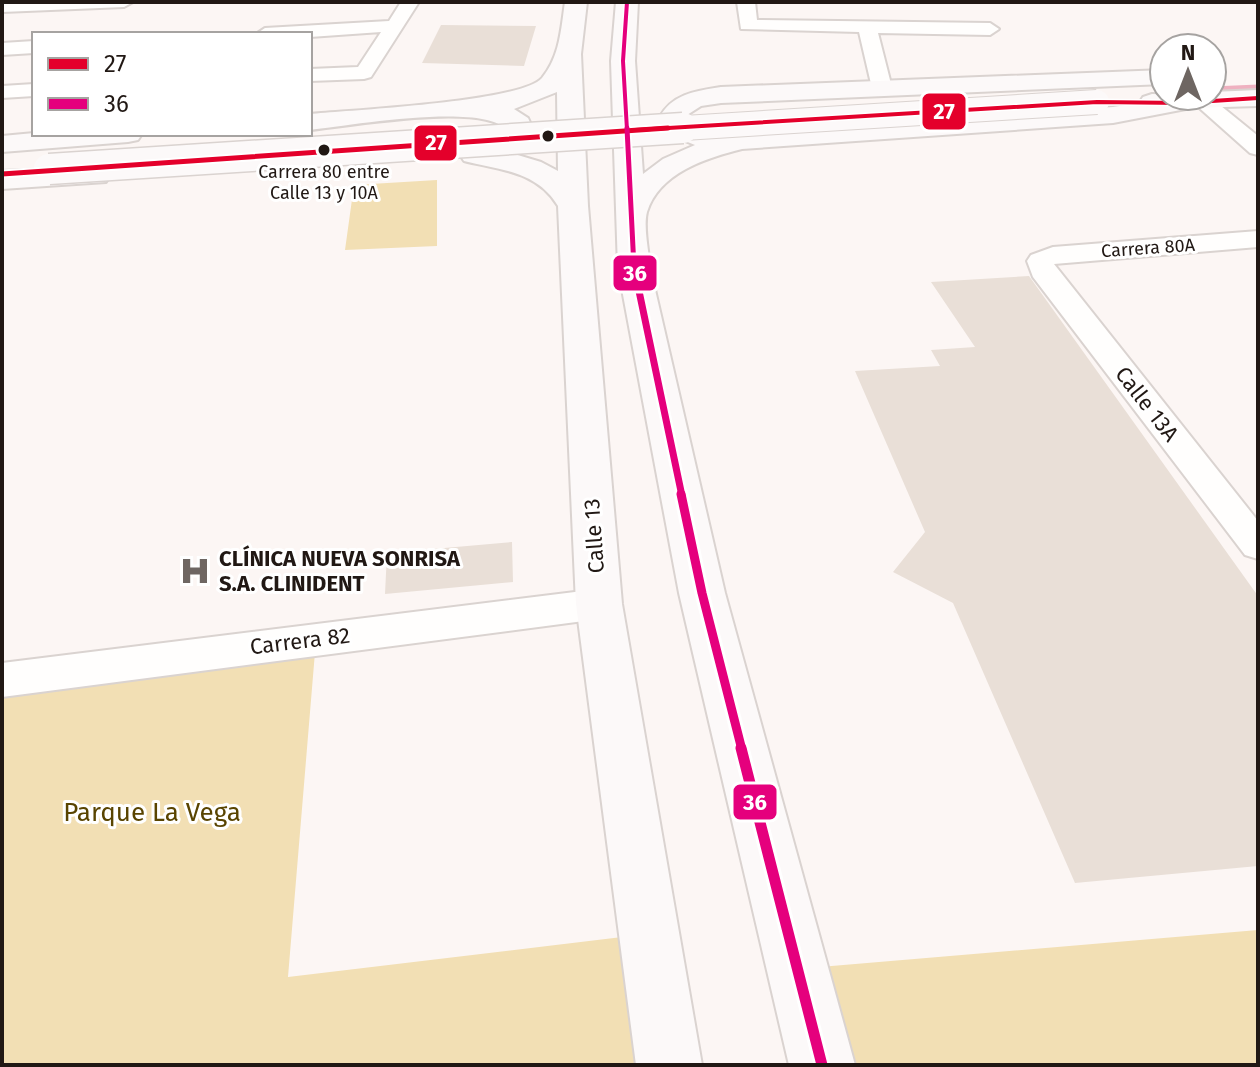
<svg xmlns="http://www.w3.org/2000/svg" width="1260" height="1067" viewBox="0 0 1260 1067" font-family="'Fira Sans',sans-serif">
<rect width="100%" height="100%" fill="#fcf6f4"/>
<path fill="#f2dfb4" d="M437,180V246L345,250L354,185Z
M316,640L288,977L647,934L669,1065H2V680Z
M1258,930V1065H822L796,969Z"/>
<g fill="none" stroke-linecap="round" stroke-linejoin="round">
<path stroke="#efb1c0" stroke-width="5" d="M1212,89L1258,87"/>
</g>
<path fill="#e9dfd7" d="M441,25L536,26L524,66L422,63Z
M1029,276L1258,596V866L1075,883L953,603L893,572L925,532L855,371L940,366L931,350L975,347L931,282Z
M512,542L513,582L385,594L387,553Z"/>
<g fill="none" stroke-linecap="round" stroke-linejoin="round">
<g stroke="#dad3d0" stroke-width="4">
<path id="street" d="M2,2H133L124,7L2,12Z
M401,2H419L371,77L364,79L310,81V69L358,67L381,32L310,37V34H256L265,28L389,21Z
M737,2H755L757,20L990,23L999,29L990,35L878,33L892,88L882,94L872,88L859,32L741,29Z
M34,41V53L2,55V43Z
M34,84V96L2,98V86Z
M1196,97H1210L1258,136V155L1250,153L1196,105L1192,101Z
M1258,231V247L1054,264L1258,521V559L1245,555L1033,277L1027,261L1031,255L1053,247Z
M599,589L613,594L618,604L613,614L599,619L2,697V663Z"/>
</g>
<g stroke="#dad3d0" stroke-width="4">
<path id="secondary" d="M565,2H587L581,54L588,206L622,604L702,1065H636L576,604L558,206C537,171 500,170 464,161L460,155C468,143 491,145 506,130C484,102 348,126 310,130V114C350,110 521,102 542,78C560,56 561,29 565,2ZM557,92L558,171L541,162L511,153L534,131L528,118L514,109Z
M616,2H638L635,61L643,174L663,159L695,145L675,137L659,118C672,94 695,91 721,87L1164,70V84L721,103L701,106L687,115V120L705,131L739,133L1113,107L1139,103L1143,97L1152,94L1212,96V92L1258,90V106L1191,108L1113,123L742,149C706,158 659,173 647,212C643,227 649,252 650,268L725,593L855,1065H789L679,593L618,268L611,61Z
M34,133V134H142L138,140L128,142L2,152V136Z
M96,167L106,170L110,176L106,182L2,189V171Z"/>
</g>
<use href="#street" fill="#fffefd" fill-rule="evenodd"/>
<use href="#secondary" fill="#fcf9f9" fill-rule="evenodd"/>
<g stroke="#dad3d0" stroke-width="26" stroke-linecap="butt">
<path id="secondary-bridge-far1" d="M652,130L1097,102"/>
</g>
<g stroke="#dad3d0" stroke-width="33" stroke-linecap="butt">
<path id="secondary-bridge" d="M49,169L683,128"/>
</g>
<use href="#secondary-bridge-far1" stroke="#fcf9f9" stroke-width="24"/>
<use href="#secondary-bridge" stroke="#fcf9f9" stroke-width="30"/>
<g stroke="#fff" stroke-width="7">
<path id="bus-1-far1" d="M635,130L1097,102L1182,103L1258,98"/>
</g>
<g stroke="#fff" stroke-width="9">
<path id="bus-1" d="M2,174L668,128"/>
</g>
<g stroke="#fff" stroke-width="7">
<path id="bus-2-far4" d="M627,130L623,61L627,2"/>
</g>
<g stroke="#fff" stroke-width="9">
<path id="bus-2-far3" d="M627,128L634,268L639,293"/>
</g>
<g stroke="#fff" stroke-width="12">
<path id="bus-2-far2" d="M639,291L682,496"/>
</g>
<g stroke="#fff" stroke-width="15">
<path id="bus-2-far1" d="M681,494L702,593L742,750"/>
</g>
<g stroke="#fff" stroke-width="17">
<path id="bus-2" d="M741,748L822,1065"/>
</g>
<use href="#bus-1-far1" stroke="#e4002b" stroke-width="4"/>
<use href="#bus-1" stroke="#e4002b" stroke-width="5"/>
<use href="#bus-2-far4" stroke="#e5007d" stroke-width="4"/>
<use href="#bus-2-far3" stroke="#e5007d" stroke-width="5"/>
<use href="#bus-2-far2" stroke="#e5007d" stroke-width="7"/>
<use href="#bus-2-far1" stroke="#e5007d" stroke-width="9"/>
<use href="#bus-2" stroke="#e5007d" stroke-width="11"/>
</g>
<defs>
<g id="hospital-bare" transform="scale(2.4)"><path d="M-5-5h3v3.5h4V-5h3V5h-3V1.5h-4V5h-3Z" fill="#6e6662" stroke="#fff" stroke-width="2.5" paint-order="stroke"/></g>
</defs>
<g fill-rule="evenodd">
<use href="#hospital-bare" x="195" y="571"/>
</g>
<g fill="#211814" stroke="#fff" stroke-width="3">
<circle cx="548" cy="136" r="7"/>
<circle cx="324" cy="150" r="7"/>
</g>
<g text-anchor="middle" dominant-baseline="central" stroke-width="6" stroke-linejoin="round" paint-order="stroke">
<g font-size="18" fill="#211814" stroke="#fff">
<text x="324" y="172">Carrera 80 entre<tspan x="324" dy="21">Calle 13 y 10A</tspan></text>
</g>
<g font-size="18" fill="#211814" stroke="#fff">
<text transform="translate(1148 248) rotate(-4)">Carrera 80A</text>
</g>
<g font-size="22" fill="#211814" stroke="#fff">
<text transform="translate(1147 404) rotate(52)">Calle 13A</text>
<text transform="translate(594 536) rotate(-94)">Calle 13</text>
<text transform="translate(300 641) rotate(-7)">Carrera 82</text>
</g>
<g font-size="22" font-weight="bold" fill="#211814" stroke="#fff" text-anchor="start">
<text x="219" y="558">CLÍNICA NUEVA SONRISA<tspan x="219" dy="25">S.A. CLINIDENT</tspan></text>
</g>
<g font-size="26" fill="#594400" stroke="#fff">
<text x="152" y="812">Parque La Vega</text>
</g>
</g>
<g stroke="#fff" stroke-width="3">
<rect x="921" y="92" width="46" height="39" rx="8" fill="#e4002b"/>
<rect x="413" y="124" width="45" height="38" rx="8" fill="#e4002b"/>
<rect x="612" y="254" width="46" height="38" rx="8" fill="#e5007d"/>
<rect x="732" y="783" width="46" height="38" rx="8" fill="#e5007d"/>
</g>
<g font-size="22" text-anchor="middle" font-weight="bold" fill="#fff">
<text x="944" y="119">27</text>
<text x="436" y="150">27</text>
<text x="635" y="281">36</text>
<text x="755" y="810">36</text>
</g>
<rect width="1260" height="1067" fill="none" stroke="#211814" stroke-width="8"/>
<rect x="32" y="32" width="280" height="104" fill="#ffffff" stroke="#a6a3a1" stroke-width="2"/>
<rect x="48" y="58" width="40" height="12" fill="#e4002b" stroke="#a6a3a1" stroke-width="2"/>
<text x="104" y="72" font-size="24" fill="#211814">27</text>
<rect x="48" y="98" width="40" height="12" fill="#e5007d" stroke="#a6a3a1" stroke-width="2"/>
<text x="104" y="112" font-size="24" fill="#211814">36</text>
<g transform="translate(1188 72)"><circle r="38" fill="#ffffff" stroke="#a6a3a1" stroke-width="2"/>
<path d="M0-6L14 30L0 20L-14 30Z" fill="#6e6662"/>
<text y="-12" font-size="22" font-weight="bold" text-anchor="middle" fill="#211814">N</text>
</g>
</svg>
